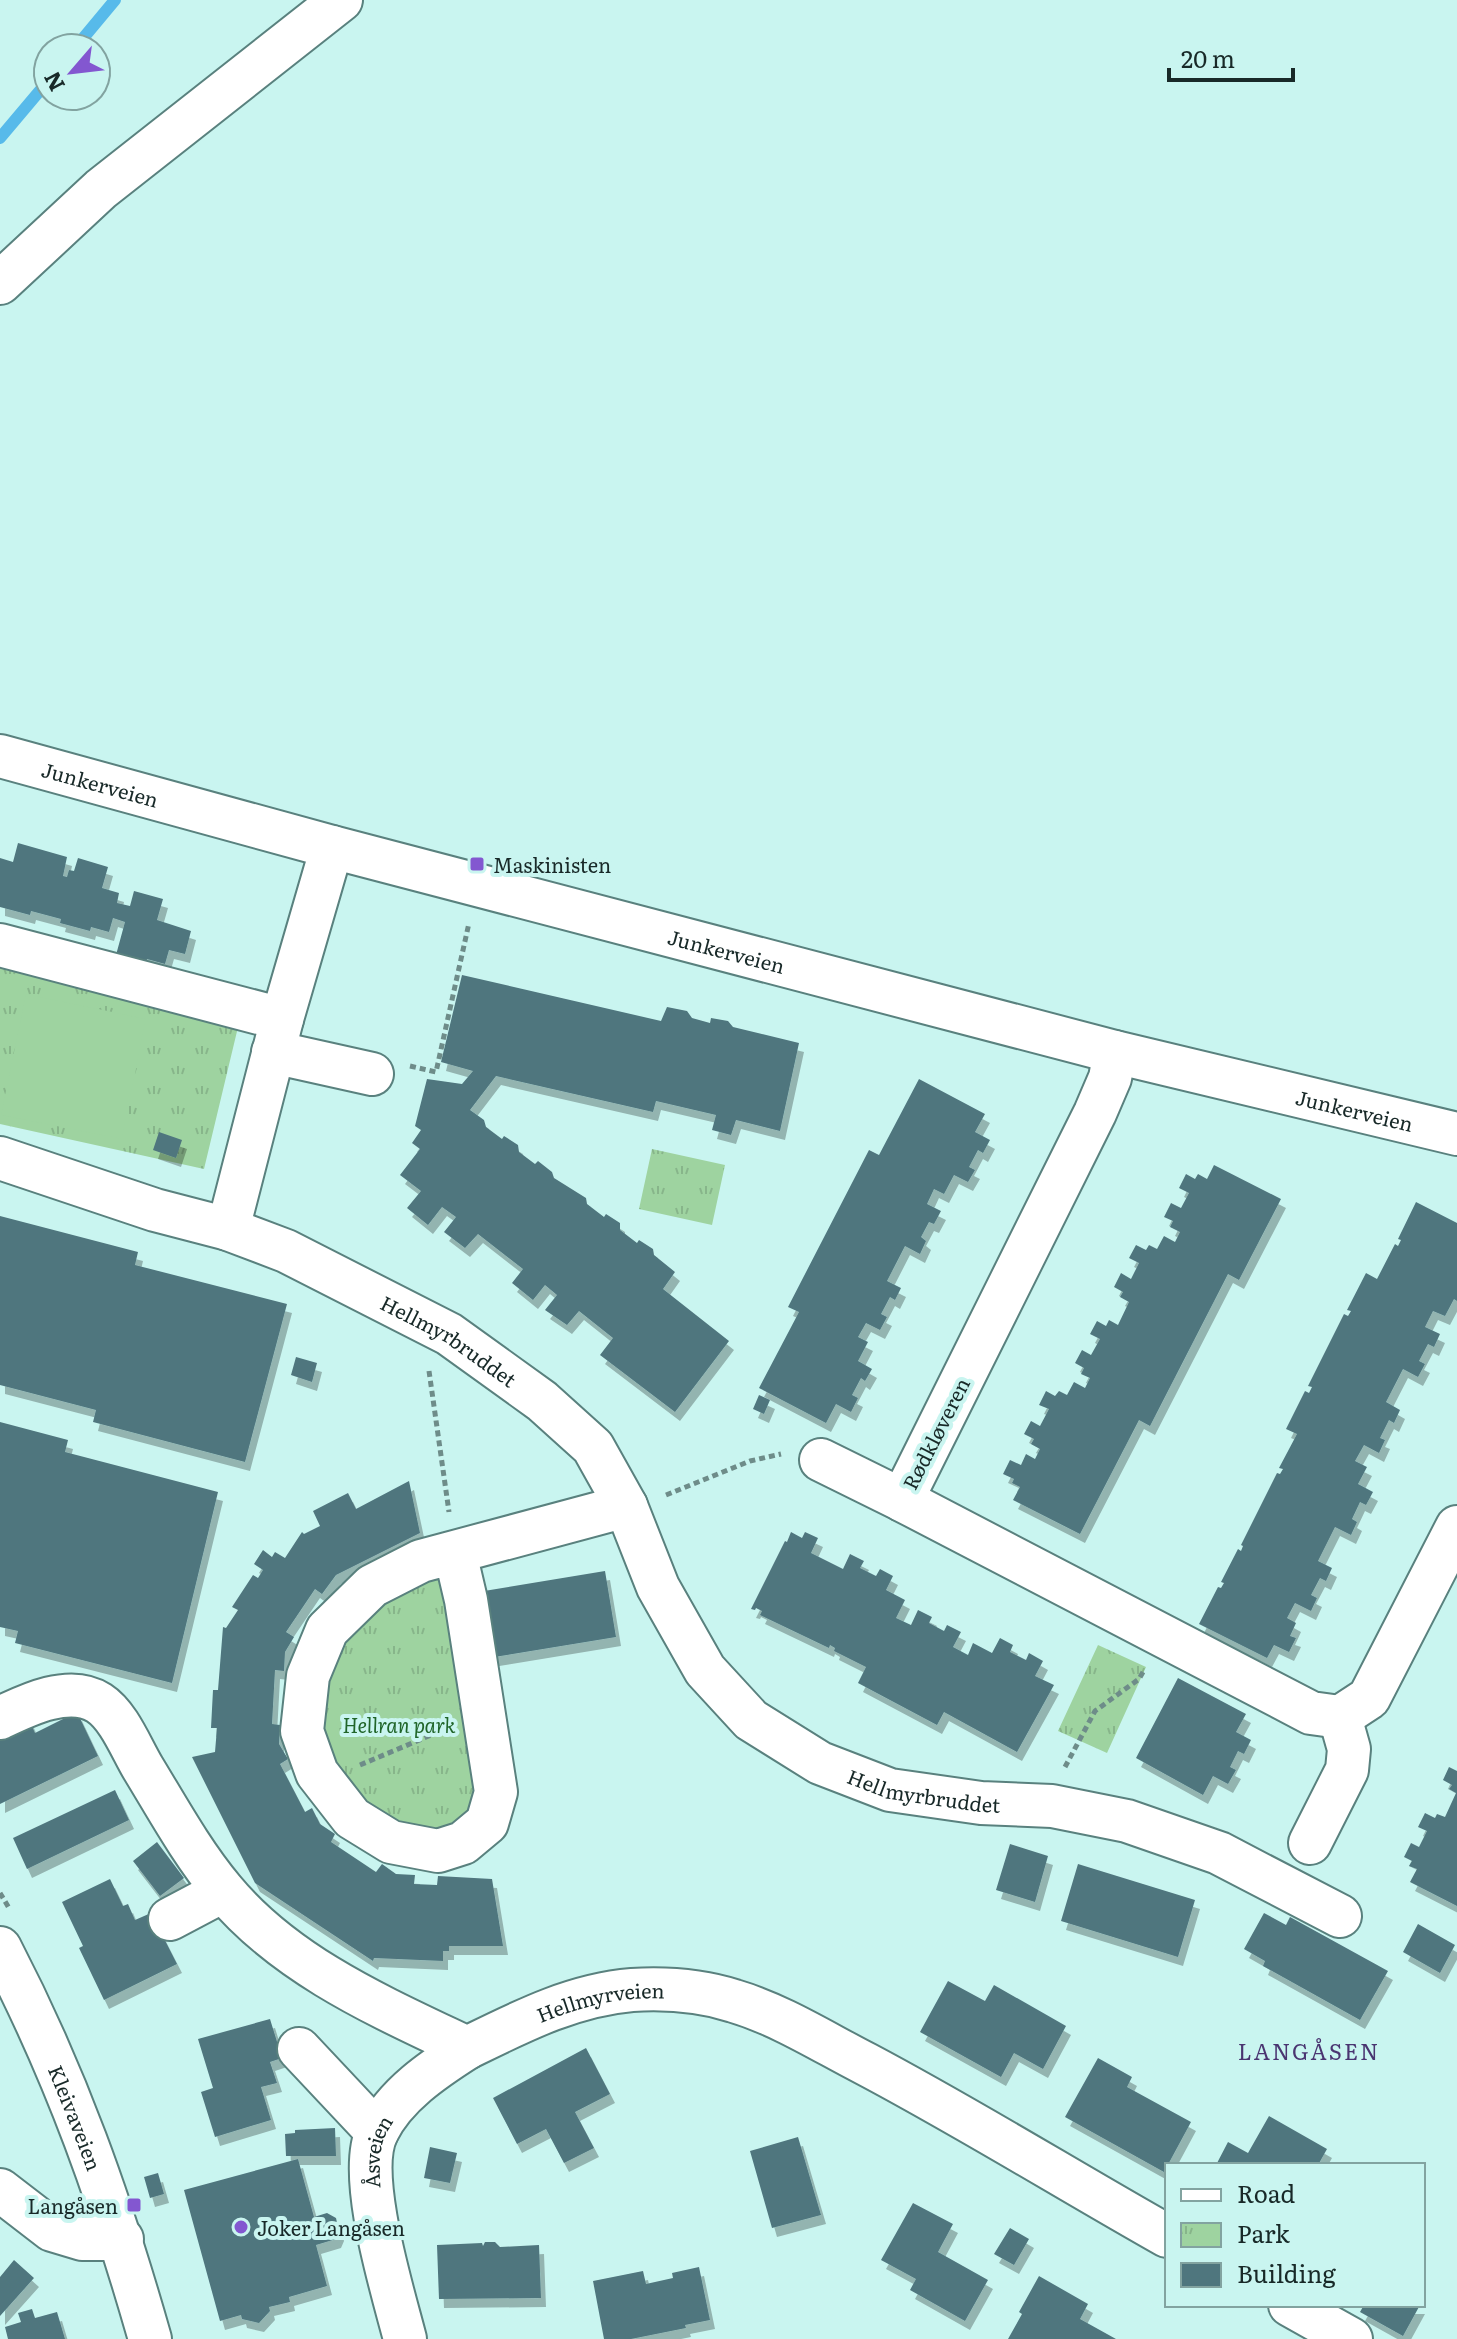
<svg xmlns="http://www.w3.org/2000/svg" width="1457" height="2339" viewBox="0 0 1457 2339" font-family="Literata,serif">
<defs>
<pattern id="park-tufts" width="24" height="20" patternUnits="userSpaceOnUse" patternTransform="scale(2)"><rect width="24" height="20" fill="#9ed3a0"/><path d="M3 7l-1-3M5 7V3M7 7l1-3M15 17l-1-3M17 17v-4M19 17l1-3" fill="none" stroke="#87b58a"/></pattern>
<filter id="shadow"><feDropShadow dx="5" dy="9" stdDeviation="0" flood-color="#0004"/></filter>
</defs>
<rect width="100%" height="100%" fill="#c9f5f0"/>
<path fill="url(#park-tufts)" d="M0,958L239,1023L204,1169L0,1124Z
M652,1149L725,1165L712,1225L639,1209Z
M435,1576L447,1588L481,1804L464,1823L432,1836L395,1832L338,1779L320,1721L321,1677L362,1612Z
M1098,1645L1146,1667L1107,1753L1058,1731Z"/>
<path fill="#9ed3a0" d="M26,994L146,1019L122,1139L1,1115Z"/>
<g fill="none" stroke-linecap="round" stroke-linejoin="round">
<path stroke="#57baea" stroke-width="12" d="M75,48L115,0
M0,138L48,81"/>
</g>
<path fill="#4f767e" filter="url(#shadow)" d="M18,843L67,857L63,876L67,877L69,870L74,871L78,858L108,867L102,888L119,893L117,903L130,906L134,891L163,899L157,920L191,931L185,954L169,950L165,964L147,959L146,963L116,955L125,922L113,918L109,932L91,927L90,931L60,923L61,919L31,911L30,915L0,907V858L13,862Z
M462,975L661,1021L667,1007L687,1011L692,1018L710,1023L711,1018L728,1021L733,1027L799,1043L780,1131L736,1120L731,1135L712,1130L716,1115L656,1101L653,1112L496,1076L470,1110L484,1120L486,1127L502,1139L504,1136L518,1145L519,1152L535,1164L538,1161L552,1172L554,1178L586,1198L587,1204L604,1217L606,1214L620,1223V1230L637,1243L639,1240L653,1249L654,1255L675,1272L663,1289L729,1341L675,1412L600,1355L613,1338L579,1311L567,1325L545,1310L557,1295L545,1285L533,1300L512,1283L523,1269L478,1234L465,1248L444,1232L456,1217L442,1207L428,1225L407,1208L421,1191L400,1175L420,1149L412,1143L421,1130L415,1126L427,1079L462,1084L473,1071L441,1062Z
M919,1079L985,1114L975,1132L990,1140L983,1153L978,1150L969,1167L975,1170L968,1182L954,1175L944,1194L934,1189L927,1204L941,1211L934,1224L929,1222L921,1237L926,1241L920,1254L905,1246L887,1281L901,1288L895,1300L890,1297L881,1314L887,1317L880,1330L866,1323L858,1337L868,1342L858,1361L872,1369L865,1381L861,1378L852,1395L858,1398L851,1412L836,1404L826,1423L759,1388L799,1312L788,1307L869,1150L879,1155Z
M159,1132L182,1140L176,1158L153,1150Z
M1214,1165L1281,1199L1239,1280L1228,1274L1150,1426L1139,1420L1080,1534L1013,1500L1020,1487L1012,1483L1014,1479L1003,1474L1010,1460L1021,1465L1026,1454L1035,1459L1040,1449L1031,1444L1034,1439L1024,1434L1031,1421L1040,1426L1049,1409L1039,1405L1046,1391L1055,1396L1059,1391L1067,1395L1074,1382L1085,1388L1090,1378L1081,1374L1084,1368L1075,1363L1082,1350L1091,1355L1100,1339L1090,1334L1097,1321L1106,1326L1109,1320L1118,1325L1129,1302L1120,1297L1123,1292L1114,1287L1121,1273L1131,1279L1139,1263L1129,1258L1136,1245L1146,1250L1149,1245L1157,1249L1164,1236L1175,1242L1180,1232L1170,1227L1173,1221L1164,1217L1171,1203L1181,1208L1189,1193L1179,1188L1186,1174L1195,1179L1198,1174L1207,1179Z
M1416,1202L1457,1223V1301L1454,1299L1445,1316L1433,1311L1425,1327L1440,1334L1434,1347L1428,1344L1419,1361L1425,1364L1418,1377L1403,1369L1386,1402L1400,1410L1394,1423L1389,1420L1380,1438L1385,1440L1379,1453L1364,1445L1355,1461L1367,1467L1358,1484L1373,1492L1366,1505L1360,1502L1352,1519L1357,1522L1351,1535L1335,1527L1318,1561L1332,1568L1326,1581L1320,1578L1311,1595L1317,1598L1311,1611L1295,1603L1287,1618L1296,1623L1290,1636L1296,1638L1289,1652L1274,1645L1267,1658L1199,1624L1218,1587L1221,1588L1224,1583L1221,1582L1238,1549L1241,1551L1243,1546L1241,1545L1277,1473L1280,1474L1283,1469L1279,1468L1297,1434L1286,1429L1305,1391L1309,1393L1312,1387L1308,1386L1344,1314L1348,1316L1351,1311L1347,1310L1366,1273L1377,1279L1395,1244L1398,1246L1401,1240L1398,1239Z
M0,1216L138,1252L135,1265L287,1304L245,1462L93,1422L96,1410L0,1385Z
M296,1357L317,1363L312,1382L291,1375Z
M759,1395L770,1400L764,1414L753,1409Z
M0,1422L68,1440L65,1452L218,1492L172,1683L15,1643L18,1631L0,1627Z
M409,1481L420,1533L336,1575L322,1594L315,1589L286,1632L294,1637L285,1652L284,1671L275,1670L272,1724L280,1725L279,1744L288,1759L280,1764L305,1812L312,1808L320,1824L335,1834L331,1842L376,1872L382,1864L396,1874L415,1875L414,1884L437,1885L438,1876L492,1879L503,1946H449V1951H443V1961L374,1958L373,1961L255,1883L192,1757L215,1752L217,1728H211L213,1690H218L223,1627L226,1628L238,1610L232,1607L253,1575L258,1578L263,1570L254,1564L263,1550L272,1557L275,1552L285,1558L302,1532L304,1534L320,1526L313,1511L348,1493L356,1509Z
M791,1532L802,1538L805,1532L818,1538L811,1553L843,1569L850,1554L864,1561L860,1568L876,1576L880,1569L893,1576L886,1590L905,1600L896,1618L911,1625L918,1610L932,1617L929,1623L944,1631L947,1625L961,1632L953,1647L968,1655L973,1643L992,1653L1000,1638L1013,1645L1010,1652L1026,1660L1029,1653L1043,1661L1035,1676L1054,1685L1017,1752L944,1712L937,1725L858,1683L866,1667L834,1651L835,1648L830,1645L829,1648L760,1615L762,1611L756,1608L755,1610L751,1609L785,1541L787,1542Z
M605,1571L616,1637L488,1658L478,1592Z
M1178,1678L1246,1714L1236,1732L1251,1740L1244,1754L1238,1751L1230,1767L1236,1770L1228,1784L1213,1776L1203,1795L1136,1758Z
M77,1712L98,1756L0,1804V1731L28,1717L35,1733Z
M1449,1767L1457,1771V1906L1410,1882L1417,1869L1409,1866L1412,1861L1404,1857L1411,1843L1419,1847L1427,1831L1418,1827L1425,1813L1435,1818L1437,1814L1445,1817L1456,1793L1449,1789L1452,1785L1443,1780Z
M115,1790L129,1820L27,1869L13,1838Z
M157,1842L184,1878L160,1896L133,1861Z
M1010,1844L1048,1856L1035,1902L996,1890Z
M1078,1864L1195,1900L1178,1957L1061,1921Z
M110,1879L123,1906L128,1904L135,1920L151,1913L177,1964L104,2000L79,1948L83,1946L62,1902Z
M1264,1913L1286,1925L1290,1917L1388,1971L1360,2020L1263,1966L1265,1961L1244,1949Z
M1418,1924L1455,1945L1440,1973L1403,1952Z
M948,1981L985,2001L994,1985L1066,2026L1043,2069L1014,2053L1001,2077L920,2032Z
M270,2019L282,2058L270,2062L277,2083L261,2087L271,2120L215,2137L201,2092L213,2088L198,2039Z
M586,2048L610,2094L575,2112L594,2148L564,2163L546,2129L517,2144L493,2098Z
M1098,2058L1132,2077L1127,2087L1191,2122L1164,2172L1065,2117Z
M1269,2116L1327,2149L1318,2165H1216L1228,2142L1248,2153Z
M335,2128L336,2156H286L285,2134L295,2133V2130Z
M798,2137L821,2215L772,2228L750,2151Z
M430,2147L457,2153L450,2183L424,2178Z
M298,2159L314,2217L327,2213L336,2218L339,2232L336,2239L316,2245L327,2286L289,2297L290,2302L269,2307L270,2311L259,2323L242,2319L241,2315L220,2321L184,2190Z
M158,2173L164,2194L150,2198L144,2177Z
M913,2203L953,2224L938,2252L988,2280L965,2321L910,2290L916,2279L881,2260Z
M1010,2228L1029,2239L1014,2265L994,2254Z
M485,2242H495L500,2247L539,2245L541,2298L439,2299L437,2245L482,2243L483,2246Z
M14,2260L34,2278L0,2316V2277Z
M699,2267L710,2320L685,2325L686,2328L631,2339H604L593,2281L643,2271L646,2284L673,2278L672,2273Z
M1039,2276L1088,2304L1080,2319L1116,2339H1008L1022,2314L1019,2312Z
M1364,2305H1420L1403,2336L1360,2312Z
M32,2309L35,2318L57,2312L65,2339H8L5,2327L21,2322L18,2313Z"/>
<g fill="none" stroke-linecap="round" stroke-linejoin="round">
<g stroke="#59817e" stroke-width="46">
<g id="minor">
<path d="M0,283L101,189L341,0"/>
<path id="s1" d="M0,756L332,847L1115,1052L1457,1134"/>
<path d="M0,945L282,1019L228,1229L155,1210L0,1158"/>
<path d="M282,1019L332,847"/>
<path d="M273,1052L372,1074"/>
<path d="M1115,1052L1110,1078L1095,1113L902,1500L1311,1713L1340,1717"/>
<path id="s2" d="M228,1229L286,1251L449,1334L542,1401L593,1447L626,1506L658,1587L705,1670L751,1720L820,1763L890,1790L981,1803L1052,1806L1127,1821L1219,1853L1340,1916"/>
<path d="M821,1460L902,1500"/>
<path d="M455,1553L466,1600L496,1792L487,1823L463,1843L438,1851L391,1842L352,1818L317,1773L302,1731L308,1676L327,1630L372,1586L421,1561L626,1506"/>
<path d="M1340,1717L1369,1698L1457,1527"/>
<path id="s3" d="M0,1718C27,1705 70,1684 99,1703C119,1716 131,1748 143,1768C168,1809 192,1853 223,1890C286,1966 381,2007 467,2048C520,2022 572,1995 632,1990C665,1988 703,1991 734,2001C781,2015 823,2042 866,2064C968,2118 1066,2179 1167,2236"/>
<path d="M1310,1843L1347,1770L1349,1749L1340,1717"/>
<path d="M170,1919L223,1891"/>
<path id="s4" d="M0,1948C67,2077 110,2199 150,2339"/>
<path d="M299,2049L377,2132"/>
<path d="M0,2190L52,2230L82,2239H122"/>
<path d="M1290,2305L1351,2339"/>
<path id="s5" d="M405,2339C393,2292 356,2175 377,2132C395,2095 434,2069 467,2048"/>
</g>
</g>
<path stroke="#6e8c89" stroke-width="5" stroke-dasharray="6 4" stroke-linecap="butt" d="M410,1066L436,1072L469,923
M429,1371L449,1512
M666,1495L750,1461L781,1454
M360,1765L443,1730
M1065,1767L1095,1711L1139,1679L1143,1672
M0,1893L9,1908"/>
<use href="#minor" stroke="#fff" stroke-width="42"/>
</g>
<g fill="#8357d0" stroke="#c9f5f0" stroke-width="3">
<rect x="469" y="856" width="16" height="16" rx="4"/>
<rect x="126" y="2197" width="16" height="16" rx="4"/>
<circle cx="241" cy="2227" r="8"/>
</g>
<g text-anchor="middle" dominant-baseline="central" stroke-width="8" stroke-linejoin="round" paint-order="stroke">
<g font-size="20" fill="#182928" stroke="#c9f5f0">
<text stroke="none"><textPath href="#s1" startOffset="104">Junkerveien</textPath></text>
<text stroke="none"><textPath href="#s1" startOffset="752">Junkerveien</textPath></text>
<text stroke="none"><textPath href="#s1" startOffset="1400">Junkerveien</textPath></text>
<text stroke="none"><textPath href="#s2" startOffset="248">Hellmyrbruddet</textPath></text>
<text transform="translate(935 1433) rotate(-63)">Rødkløveren</text>
<text stroke="none"><textPath href="#s2" startOffset="936">Hellmyrbruddet</textPath></text>
<text stroke="none"><textPath href="#s3" startOffset="766">Hellmyrveien</textPath></text>
<text stroke="none"><textPath href="#s4" startOffset="186">Kleivaveien</textPath></text>
<text stroke="none"><textPath href="#s5" startOffset="192">Åsveien</textPath></text>
</g>
<g font-size="20" fill="#182928" stroke="#c9f5f0" text-anchor="start">
<text x="493" y="864">Maskinisten</text>
<text x="118" y="2205" text-anchor="end">Langåsen</text>
<text x="257" y="2227">Joker Langåsen</text>
</g>
<g font-size="20" font-style="italic" fill="#206529" stroke="#c9f5f0">
<text x="399" y="1724">Hellran park</text>
</g>
<g font-size="22" letter-spacing="2" fill="#4a3571" stroke="#c9f5f0">
<text x="1309" y="2050">LANGÅSEN</text>
</g>
</g>
<rect x="1165" y="2163" width="260" height="144" fill="#c9f5f0" stroke="#82a3a0" stroke-width="2"/>
<rect x="1181" y="2189" width="40" height="12" fill="#ffffff" stroke="#82a3a0" stroke-width="2"/>
<text x="1237" y="2203" font-size="24" fill="#182928">Road</text>
<rect x="1181" y="2223" width="40" height="24" fill="url(#park-tufts)" stroke="#82a3a0" stroke-width="2"/>
<text x="1237" y="2243" font-size="24" fill="#182928">Park</text>
<rect x="1181" y="2263" width="40" height="24" fill="#4f767e" stroke="#82a3a0" stroke-width="2"/>
<text x="1237" y="2283" font-size="24" fill="#182928">Building</text>
<g transform="translate(72 72) rotate(242)"><circle r="38" fill="#c9f5f0" stroke="#82a3a0" stroke-width="2"/>
<path d="M0-6L14 30L0 20L-14 30Z" fill="#8357d0"/>
<text y="-12" font-size="22" font-weight="bold" text-anchor="middle" fill="#182928">N</text>
</g>
<path d="M1169 68v12h124v-12" fill="none" stroke="#182928" stroke-width="4"/>
<text x="1181" y="68" font-size="24" fill="#182928" stroke="#c9f5f0" stroke-width="6" paint-order="stroke">20 m</text>
</svg>
